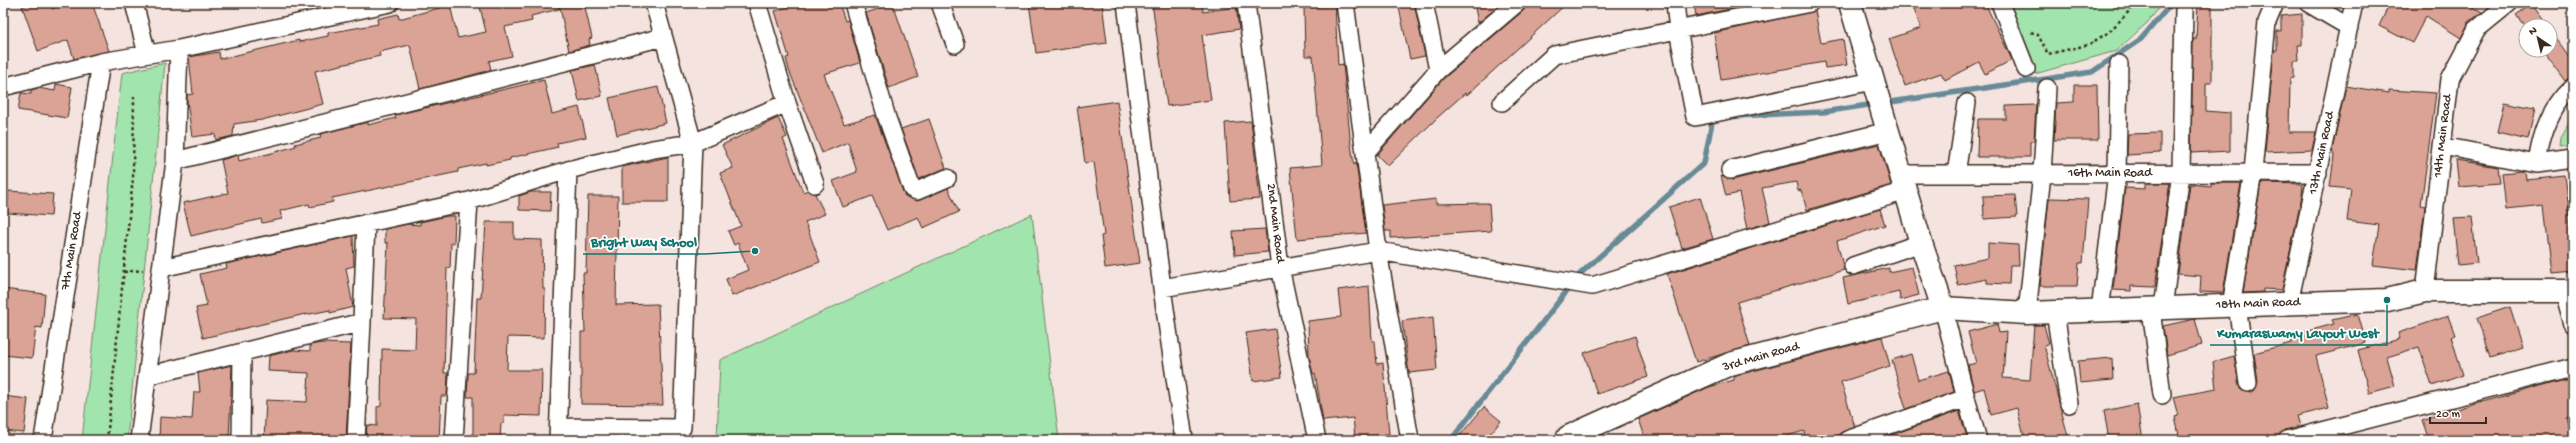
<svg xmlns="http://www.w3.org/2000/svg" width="2576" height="443" viewBox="0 0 2576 443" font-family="'Gochi Hand',sans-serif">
<rect width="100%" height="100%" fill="#f4e3df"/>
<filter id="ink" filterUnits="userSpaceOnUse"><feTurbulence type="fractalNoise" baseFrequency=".025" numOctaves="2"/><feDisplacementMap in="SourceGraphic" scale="8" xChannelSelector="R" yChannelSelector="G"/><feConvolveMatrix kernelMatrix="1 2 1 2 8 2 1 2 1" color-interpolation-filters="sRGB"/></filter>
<g filter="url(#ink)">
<path fill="#a2e4ae" stroke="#6e8766" d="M2008,3H2163L2147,23L2116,51L2035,74Z
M165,63L127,440H82L122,73Z
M2573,117V145L2560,147L2561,138Z
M1032,214L1059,440H717L720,360Z"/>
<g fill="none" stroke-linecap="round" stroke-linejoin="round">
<path stroke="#678a96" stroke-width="5.5" d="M1884,103L2092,72L2141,39L2172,3
M1736,116L1823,112L1875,104
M1451,440L1580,274L1704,163L1713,117H1716"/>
</g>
<path fill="#dba395" stroke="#3b2a1e" d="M32,3H50L52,9L70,3H92L109,51L74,59L68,40L38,51L22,6Z
M479,3H559V9L531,16L532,21L505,27L512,56L489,61L491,70L420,89L410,45L379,52L380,56L315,71L323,104L262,120L234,124L233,136L216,140L215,134L192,137L187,101V95L193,94L189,57L219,52L220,59L299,40V42L328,36V33L378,24L377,19L398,14L399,19L450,5L458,38L486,32Z
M559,3H584L592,38L589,39L590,45L569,51Z
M803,3H839L845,21L848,20L860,63L824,74L844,124L875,115L905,196L917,201L948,188L959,212L923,228L918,217L887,230L872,196L843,207L833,181L857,172L848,142L822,153L789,70L786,58L789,57L775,11Z
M1029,3H1102L1107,43L1036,53Z
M1152,3H1202L1203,12L1236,7L1239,29L1202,35L1211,100L1167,106Z
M1398,3H1414L1425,56L1410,59Z
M1474,3H1502L1478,23Z
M1527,3H1567L1467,95L1465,93L1437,118L1388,166L1377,155L1443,79L1523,11Z
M1694,3H1760L1696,16Z
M1912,3H1985L2012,60L1985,74L1979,62L1945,80L1941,73L1905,86L1889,39L1921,28Z
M2198,3H2212V83H2206V111L2230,113V151L2191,153L2193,39H2196Z
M2390,3H2467L2482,12L2469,22L2461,38L2426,16L2412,43L2379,26Z
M893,4L918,77L889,88L866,13Z
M2532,4L2536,10L2548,26H2526V28L2516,15Z
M1335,5L1338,65L1343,64L1350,137L1354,165L1356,163L1366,233L1297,239L1290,168L1322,165L1313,56H1305L1304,8Z
M1815,11L1821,43L1843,39L1847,65L1825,68L1824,62L1721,80L1714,33Z
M2302,14V45H2298L2299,61H2294V78L2290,79L2289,132H2316L2312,150L2265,152L2274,50H2277V31H2281V16Z
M2550,29L2573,61V77L2565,81L2542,50H2550Z
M595,65L602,96L579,101L572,70Z
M544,80L552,114L579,107L586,137L557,143L558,147L510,158V160L486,165V163L458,169V172L332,198L333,202L310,207L309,204L280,211L282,219L262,223L261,219L191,236L183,203L228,193L221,160L238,155L239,161L272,153L296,146L295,144L321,138L320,134L368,122V125L396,118L395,115Z
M56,84L72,87L67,118L18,110L21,93L31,94V90L38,88L55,91Z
M2074,85H2097L2098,140H2054L2056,103L2074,102Z
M2346,86L2389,93V90L2436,93L2421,205L2425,206L2417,270L2373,265L2379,225L2347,221L2351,189L2330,187L2334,156L2332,150Z
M658,87L666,123L617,135L609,98Z
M1117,101L1140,263L1105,268L1101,236L1104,235L1094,162L1085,163L1077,107Z
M2504,102L2535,108L2528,139L2497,132Z
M2036,105L2034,141H2030V157H1977L1978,119H2006V106Z
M778,118L787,137L783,139L803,192L808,190L815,194L825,214L805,222L820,262L732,296L726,279L748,270L738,243L734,245L728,231L741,226L720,173L733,168L722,145Z
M929,119L946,168L919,179L901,129Z
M1251,121L1260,199L1230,201L1225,123Z
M2160,133V153L2127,155L2128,134Z
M1879,144L1891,185L1807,210L1801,190L1798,191L1796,182L1762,188L1770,222L1747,229L1739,193L1726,196L1721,176L1732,180Z
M668,157V202H622V167Z
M2456,160L2498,167L2500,184L2459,187Z
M2521,171L2525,172L2526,180L2564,176L2573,249V271L2552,273L2544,205L2506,209L2502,173Z
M2145,183H2170L2155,287L2131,286V291L2113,290L2125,188L2145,189Z
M2211,183H2241L2223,293L2200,292L2201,276L2178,274L2190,184L2211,186Z
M2261,183L2303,184L2302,195L2282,290L2263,289V292L2243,293Z
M8,191L53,194L51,216L7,213Z
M531,192H551L550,211L519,210V196Z
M2015,195L2017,217L1984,219L1983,196Z
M588,196H618L616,305L658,304L663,405L581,404V332H585L583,273H586Z
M1700,197L1713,239L1682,248L1669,207Z
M2049,198L2088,199L2083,263H2079L2077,286H2040Z
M1436,199V204L1489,203L1491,231L1391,238V231H1385L1382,205Z
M1880,209L1885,225L1837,241L1844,270L1737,302L1750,346L1696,362L1667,274Z
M447,216H455L454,243H451L450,268H447L444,373H448L447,396H441L439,440H366L367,425L377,426V407L381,406L382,349L415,350L416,319L384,318L388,243H385V229L408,224L420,225V222Z
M2472,217L2477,263L2458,265L2453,218Z
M486,222H514V239L542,240L543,289H545L544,338L508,337L507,370H542L541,416L504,415V423H501L500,440H473V397H467L468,373H474L477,298H481Z
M1265,229L1268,252L1235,255L1233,231Z
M353,236L354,266L346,268L353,307L330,313V310L305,315V314L203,338L196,308L207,306L200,274L227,268L226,264Z
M1988,243L2018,245L2019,265H2010L2009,284L1987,283V279L1958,285L1954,265L1988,258Z
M1912,267L1919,295L1900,300L1899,292L1848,304L1843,278L1889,268V272Z
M1369,286L1372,341H1375L1377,364L1383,363L1389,434L1355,437L1353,418L1323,421L1315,373L1313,374L1309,356L1308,321L1341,317L1338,290Z
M3,289L45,294L42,328L36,327L32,358L3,355Z
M2510,307L2523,347L2490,358L2477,318Z
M2358,314L2366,343L2316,356L2329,408L2297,416L2300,426L2285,430L2278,437L2265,440H2180L2175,417L2178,416L2173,397L2216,389L2213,362L2234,356L2240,389L2250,393L2254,391L2258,382L2254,353L2291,343L2289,336L2334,324L2332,320Z
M2448,316L2455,335L2451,336L2463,375L2432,386L2419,347L2387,357L2395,386L2369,393L2358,350L2400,339L2398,333Z
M1433,317L1437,370L1409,373L1402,321Z
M2195,319L2202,345L2167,355L2163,326Z
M1997,324L1999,333L2006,332L2003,378L2030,380L2034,325H2044L2049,344L2044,345L2069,440H2025L2017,408L1991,415L1984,388L1974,391L1968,365L1976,363L1968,332Z
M1275,329L1282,377L1253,381L1246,333Z
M1635,336L1648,377L1597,394L1584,353Z
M1882,337L1890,366L1841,382L1855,427L1840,433L1837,440H1805L1804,431L1773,440H1645L1638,419L1709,387L1734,380V376Z
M321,343L351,344L346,440H264L266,400L307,402L309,373L268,371L269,356L293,350L310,351V345Z
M1911,354L1918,380L1949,371L1954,392L1906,409L1892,360Z
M2112,358L2113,380L2080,383L2078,361Z
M232,365L229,440H159L160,417L192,419L194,392H200L198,373Z
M2573,377V416L2566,418L2573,440H2429L2422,420L2453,408L2454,410L2478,402L2486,401Z
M3,396L28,399L24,433L3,431Z
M2137,404L2143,440H2109L2104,411Z
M1484,407L1501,421L1485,440H1456Z
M1959,411L1968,440H1877Z"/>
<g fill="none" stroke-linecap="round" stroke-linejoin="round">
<g stroke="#3b2a1e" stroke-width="20">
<path id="street" d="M134,3L147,54
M853,3L887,118L912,189L917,191L947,178
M940,3L955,44
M1126,3L1162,288L1184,440
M1246,3L1280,267L1317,440
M1345,3L1378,251L1410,440
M1424,3L1438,70
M1675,3L1678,30L1695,117L1873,81
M2000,3L2026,69
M2308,3L2349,27
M3,87L101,62L179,49L390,3
M1502,102L1554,55L1810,3
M787,103L815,184
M2442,146L2537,164L2573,159
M1365,153L1438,70L1517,3
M175,161L663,37
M2537,164C2541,135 2550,106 2573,87
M1730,170L1888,131
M1901,174L2318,173
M1956,174L1967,103
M1853,266L1921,243
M161,268L469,201L568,170
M1162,288L1378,251L1592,286L1906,191
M2425,291L2450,79L2476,30L2509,3
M2564,292L2573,324
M2289,303L2354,3
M2237,305L2248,383
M2231,306L2253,172L2267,22L2275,3
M2163,308L2181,173L2184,10
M2151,309L2162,395
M2100,311L2117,173L2119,64
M2055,312L2069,404
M2027,313L2042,174L2047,88
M362,322L366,223
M147,376L362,322L356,440
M1966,398L1978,440
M559,427L682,428L693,143L787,103L757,3
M43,440L101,62
M139,440L175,161L179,49
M241,440L242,352
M454,440L469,201
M558,440L568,170L653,149L693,143L654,3
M1847,440L1966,398L1943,308
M2287,440L2573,367"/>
</g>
<g stroke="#3b2a1e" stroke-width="25">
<path id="secondary" d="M1850,3L1921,243L1943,308
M1569,440L1568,437L1730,364L1943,308L2027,313L2387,300L2425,291H2573"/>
</g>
<path stroke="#3b2a1e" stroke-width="2.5" stroke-dasharray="3 3" stroke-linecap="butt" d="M2031,32L2038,35L2048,54L2088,45L2109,32L2137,3
M124,272L143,270
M107,440L133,177L134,97"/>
<use href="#street" stroke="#fff" stroke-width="17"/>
<use href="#secondary" stroke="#fff" stroke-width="22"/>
</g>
</g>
<g text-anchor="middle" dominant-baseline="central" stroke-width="3.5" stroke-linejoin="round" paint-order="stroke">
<g font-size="13" fill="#3b2a1e" stroke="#fff">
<text transform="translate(2443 136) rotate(-83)">14th Main Road</text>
<text transform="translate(2322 153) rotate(-78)">13th Main Road</text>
<text x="2110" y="173">16th Main Road</text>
<text transform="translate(1275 223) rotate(83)">2nd Main Road</text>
<text transform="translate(72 251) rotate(-81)">7th Main Road</text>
<text transform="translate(2258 304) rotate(-2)">18th Main Road</text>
<text transform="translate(1761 357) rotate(-16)">3rd Main Road</text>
</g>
</g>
<path fill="none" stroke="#0f766e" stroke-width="1.5" d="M755 251L705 254H583M2387 300L2387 345H2210"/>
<g fill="#0f766e" stroke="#fff" stroke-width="1.5">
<circle cx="755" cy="251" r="4"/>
<circle cx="2387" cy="300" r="4"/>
</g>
<g font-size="14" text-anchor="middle" font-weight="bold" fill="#0f766e" stroke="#fff" stroke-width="3.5" stroke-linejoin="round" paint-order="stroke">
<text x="644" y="246">Bright Way School</text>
<text x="2298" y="337">Kumaraswamy Layout West</text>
</g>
<rect width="2576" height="443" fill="none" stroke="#fff" stroke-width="16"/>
<rect x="8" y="8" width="2560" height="427" fill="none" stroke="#3b2a1e" stroke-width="1.5" filter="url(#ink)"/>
<g transform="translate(2538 38) rotate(325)"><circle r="19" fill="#ffffff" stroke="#b1aaa5"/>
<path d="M0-3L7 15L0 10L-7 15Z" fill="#3b2a1e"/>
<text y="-6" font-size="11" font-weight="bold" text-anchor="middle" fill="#3b2a1e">N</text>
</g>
<path d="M2430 417v6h56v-6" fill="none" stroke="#3b2a1e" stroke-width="2"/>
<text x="2436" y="417" font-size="12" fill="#3b2a1e" stroke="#ffffff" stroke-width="3" paint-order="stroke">20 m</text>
</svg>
